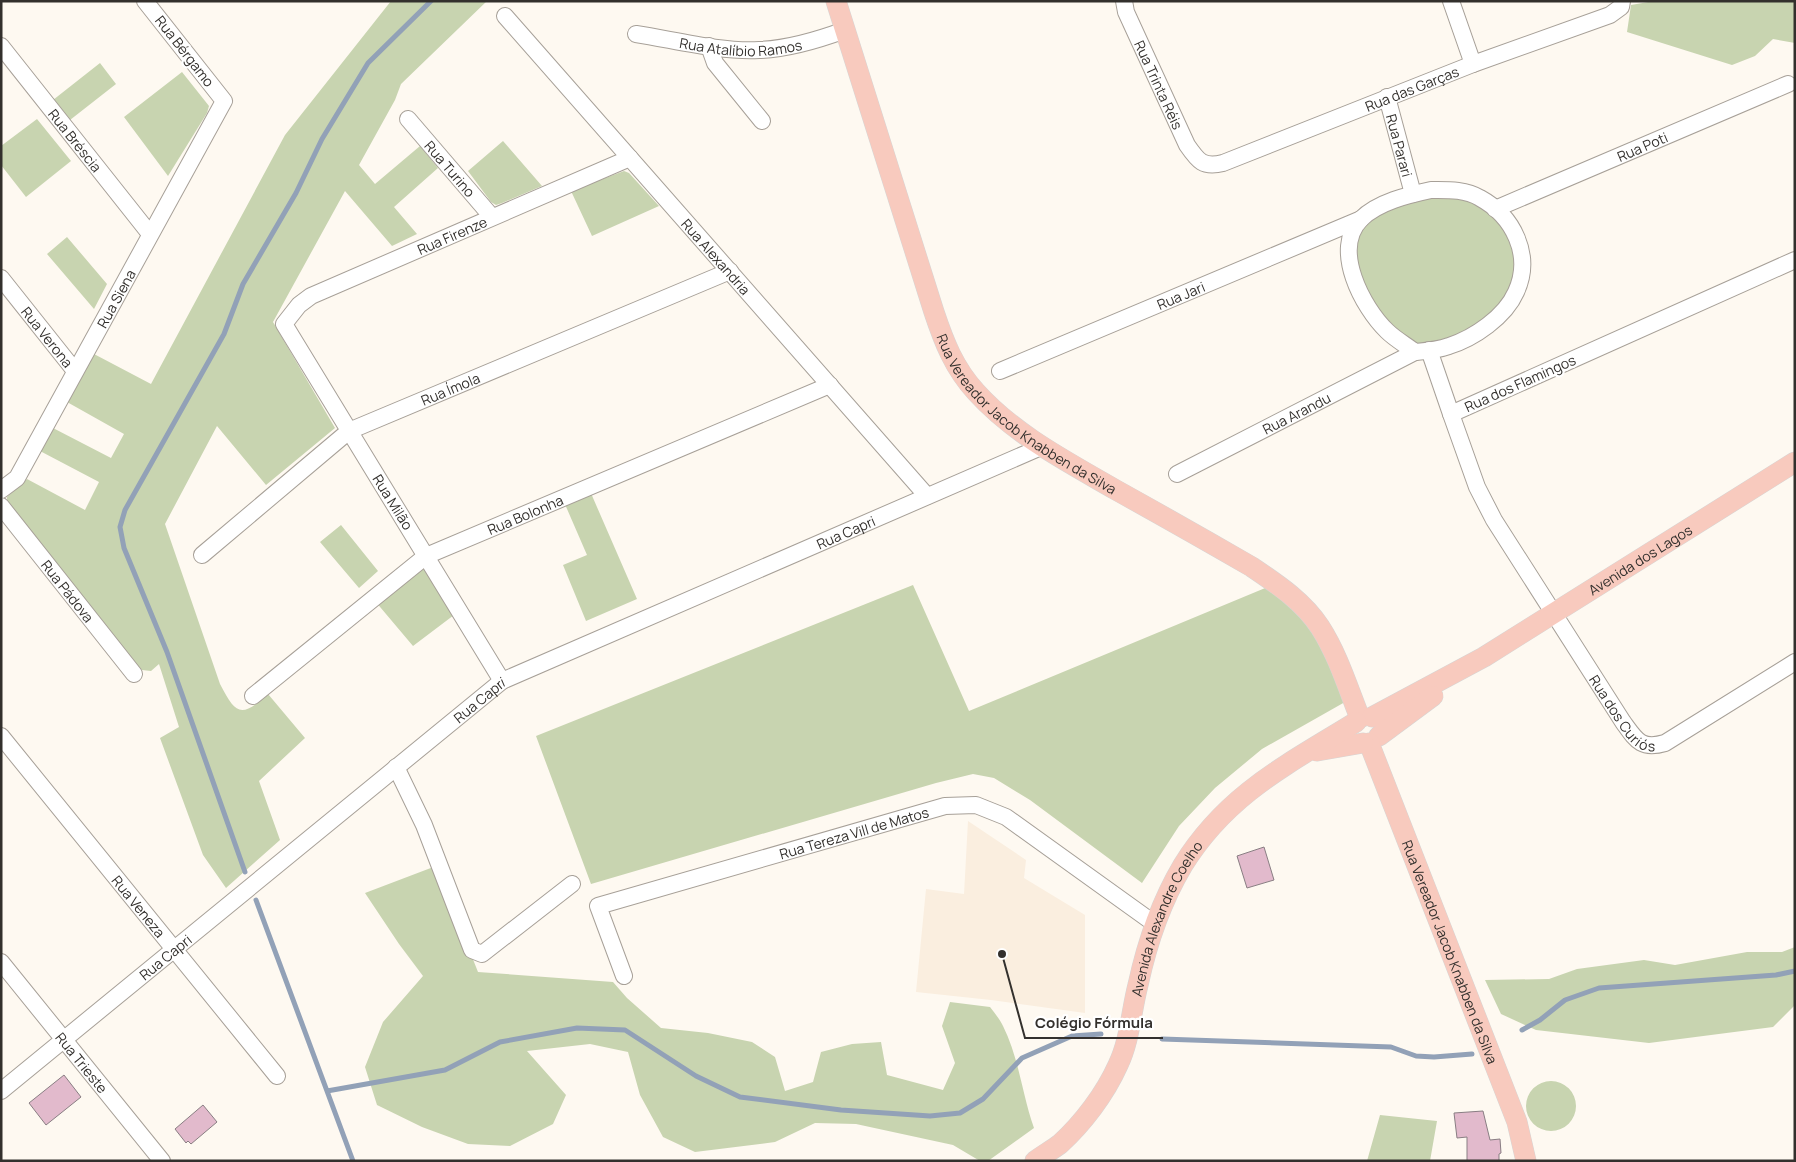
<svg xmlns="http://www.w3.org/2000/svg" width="1796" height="1162" viewBox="0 0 1796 1162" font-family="Manrope,sans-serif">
<rect width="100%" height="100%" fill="#fef9f1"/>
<path fill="#faeedf" d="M968,821L1026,860L1024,878L1085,915V1013L991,1000L916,992L926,889L964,894Z"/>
<path fill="#c8d4b0" d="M391,1H487L401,84L395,100L359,165L375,184L420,146L438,168L394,207L417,234L392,246L345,191L273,322L335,428L266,485L217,426L165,524L220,684C236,715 241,718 268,694L305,738L259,781L280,840L226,888L203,855L160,738L179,727L159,664L151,671L142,670L136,666L7,501V497L27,479L85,510L99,482L40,451L53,428L111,458L124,434L67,402L94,354L151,384L285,135Z
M1654,1H1795V43L1773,39L1755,56L1732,65L1627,32L1631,5Z
M100,63L116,84L70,120L53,100Z
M182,72L209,106L207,113L168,176L124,117Z
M37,119L71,161L26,197L1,165V146Z
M503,141L542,186L502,203L496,205L491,202L468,171Z
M624,171L629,173L659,206L592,236L571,191Z
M1454,196L1476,202L1491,213L1511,237L1516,272L1511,289L1501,305L1485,320L1447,341L1416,346L1392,328L1379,313L1356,267L1355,246L1365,223L1381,212L1414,199Z
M67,237L107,284L94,309L47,254Z
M590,491L637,599L586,621L563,565L587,555L564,502Z
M341,525L378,571L359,588L320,542Z
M423,565L454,615L413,646L375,601Z
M913,585L969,711L1270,586L1315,630L1345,702L1262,749L1215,788L1179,826L1142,883L1030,800L994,778L973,774L936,783L591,884L536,736Z
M436,866L478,972L613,982L627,998L661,1028L708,1033L752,1042L775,1057L785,1091L813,1082L821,1052L852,1044L881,1042L887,1075L943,1090L955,1063L942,1026L950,1002L990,1007C995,1013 1000,1020 1003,1026C1019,1058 1022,1094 1034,1128L988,1161H980L953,1145L856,1124L815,1123L775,1142L695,1152L663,1137L640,1095L628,1052L590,1044L527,1051L566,1095L553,1124L510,1146L468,1144L422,1127L377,1105L365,1067L383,1022L423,976L399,944L365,893Z
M1795,947V1005L1773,1027L1649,1043L1536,1030L1501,1014L1485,980L1549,979L1577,969L1644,960L1675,965L1747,952H1782Z
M1526 1106a25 25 0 1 1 50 0a25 25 0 1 1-50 0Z
M1380,1115L1437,1121L1430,1161H1367Z"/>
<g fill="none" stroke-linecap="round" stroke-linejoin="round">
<path stroke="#92a1b7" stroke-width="5" d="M245,872L167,652L124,548L120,527L125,510L224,334L243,284L296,193L322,139L368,63L431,1
M256,900L353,1161
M1522,1030L1540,1020L1565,1000L1599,988L1776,975L1795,971
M1162,1039L1391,1047L1416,1056L1434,1057L1472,1054
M327,1091L445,1070L500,1042L577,1028L625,1030L696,1076L740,1097L841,1110L930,1116L960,1113L983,1099L1022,1058L1072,1036L1101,1034"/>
</g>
<path fill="#e2bacc" stroke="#897e83" d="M1264,847L1274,880L1247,888L1237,856Z
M64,1075L81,1097L46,1125L29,1103Z
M203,1105L217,1122L191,1144L188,1141L186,1143L175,1129Z
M1483,1111L1490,1140L1500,1139L1501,1153L1499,1154V1161H1467V1137L1457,1138L1454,1113Z"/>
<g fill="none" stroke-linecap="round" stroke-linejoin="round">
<g stroke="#a7a098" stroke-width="18">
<g id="minor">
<path id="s1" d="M1124,1L1126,12L1187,145C1198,161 1203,168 1223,163L1473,64L1610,15L1621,7L1622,1"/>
<path d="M1451,1L1473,64"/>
<path id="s2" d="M505,16L927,496"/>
<path id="s3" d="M636,34C675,40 720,52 759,50C788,49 818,40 845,30"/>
<path id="s4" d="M1,46L150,234"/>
<path d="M709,46L715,63L762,121"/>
<path id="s5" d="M1387,97L1413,194"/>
<path id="s6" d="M408,119L492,217"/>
<path d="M1431,190C1447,190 1465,189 1480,198C1513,216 1533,255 1516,292C1505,317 1474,338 1449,346C1438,350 1426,351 1415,352C1406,345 1395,339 1387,331C1363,308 1331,249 1361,219C1378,202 1408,195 1431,190Z"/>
<path id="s7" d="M1495,209L1788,84"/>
<path id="s8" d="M1795,260L1451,414L1477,487L1494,520L1623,722C1636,740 1641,750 1665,743L1795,662"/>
<path id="s9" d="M1,278L75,371"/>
<path d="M1429,350L1451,414"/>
<path id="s10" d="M1000,371L1361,219"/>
<path id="s11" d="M1177,474L1415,352"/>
<path id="s12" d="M1,490L17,478L224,101L145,1"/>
<path id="s13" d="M1,506L134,674"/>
<path id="s14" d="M202,555L349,431L730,271"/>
<path id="s15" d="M502,681L284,324L299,305L311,296L630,158"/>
<path id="s16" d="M253,696L426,556L830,385"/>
<path id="s17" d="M1,736L277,1076"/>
<path d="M396,767L424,825L472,950L482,954L572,884"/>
<path id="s18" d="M1,962L162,1161"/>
<path id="s19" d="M624,976L598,906L945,806L976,805L1006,817L1155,924"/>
<path id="s20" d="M1,1091L502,681L1041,447"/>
</g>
</g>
<g stroke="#d6d6d5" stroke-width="21">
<g id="major">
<path id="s21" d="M836,1L934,312C944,342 954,368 976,392C1015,435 1066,461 1116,490C1161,515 1207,541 1252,567C1277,584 1303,601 1320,627C1338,655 1348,688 1360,718"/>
<path id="s22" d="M1372,717L1484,657L1795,462"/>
<path d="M1379,736L1433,696"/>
<path id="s23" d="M1369,743L1517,1122L1526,1161"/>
<path d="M1317,751L1363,743"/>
<path id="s24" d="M1035,1161C1043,1155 1052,1150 1060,1144C1083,1123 1105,1094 1118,1065C1130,1040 1131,1012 1138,985C1147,943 1161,902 1183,865C1227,794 1288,764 1356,722"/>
</g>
</g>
<use href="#minor" stroke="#fff" stroke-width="16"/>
<use href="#major" stroke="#f8cabe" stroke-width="20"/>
</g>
<g text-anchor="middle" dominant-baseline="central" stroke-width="4.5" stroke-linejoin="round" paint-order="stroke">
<g font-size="14" fill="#33302d" stroke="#fff">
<text stroke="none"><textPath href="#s3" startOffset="106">Rua Atalíbio Ramos</textPath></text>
<text transform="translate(185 51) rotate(52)">Rua Bérgamo</text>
<text stroke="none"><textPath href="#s1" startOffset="91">Rua Trinta Réis</textPath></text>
<text stroke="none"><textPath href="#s1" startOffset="405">Rua das Garças</textPath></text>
<text stroke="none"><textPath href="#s4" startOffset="120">Rua Bréscia</textPath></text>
<text stroke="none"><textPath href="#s5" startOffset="50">Rua Parari</textPath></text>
<text stroke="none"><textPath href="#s7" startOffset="160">Rua Poti</textPath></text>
<text stroke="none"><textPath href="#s6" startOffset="65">Rua Turino</textPath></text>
<text stroke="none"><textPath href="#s15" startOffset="611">Rua Firenze</textPath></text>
<text stroke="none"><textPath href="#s2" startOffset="320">Rua Alexandria</textPath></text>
<text stroke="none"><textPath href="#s10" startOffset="196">Rua Jari</textPath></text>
<text stroke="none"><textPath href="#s12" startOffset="225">Rua Siena</textPath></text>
<text stroke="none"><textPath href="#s9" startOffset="75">Rua Verona</textPath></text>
<text transform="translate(1520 383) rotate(-24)">Rua dos Flamingos</text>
<text stroke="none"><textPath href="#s14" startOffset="302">Rua Ímola</textPath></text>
<text stroke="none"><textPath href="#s21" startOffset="469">Rua Vereador Jacob Knabben da Silva</textPath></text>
<text stroke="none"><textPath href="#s11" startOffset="134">Rua Arandu</textPath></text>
<text transform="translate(393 502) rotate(58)">Rua Milão</text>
<text stroke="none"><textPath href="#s16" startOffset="330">Rua Bolonha</textPath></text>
<text stroke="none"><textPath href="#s20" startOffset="1022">Rua Capri</textPath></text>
<text stroke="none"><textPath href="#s22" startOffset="311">Avenida dos Lagos</textPath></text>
<text stroke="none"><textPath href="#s13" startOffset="108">Rua Pádova</textPath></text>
<text stroke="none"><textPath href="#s20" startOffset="618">Rua Capri</textPath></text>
<text stroke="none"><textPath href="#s8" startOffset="725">Rua dos Curiós</textPath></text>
<text stroke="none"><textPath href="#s19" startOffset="341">Rua Tereza Vill de Matos</textPath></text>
<text stroke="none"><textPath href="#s17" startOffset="219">Rua Veneza</textPath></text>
<text stroke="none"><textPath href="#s24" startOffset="284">Avenida Alexandre Coelho</textPath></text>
<text stroke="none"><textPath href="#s23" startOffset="224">Rua Vereador Jacob Knabben da Silva</textPath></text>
<text stroke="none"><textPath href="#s20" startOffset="212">Rua Capri</textPath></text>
<text stroke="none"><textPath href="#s18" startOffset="129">Rua Trieste</textPath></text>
</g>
</g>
<path fill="none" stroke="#33302d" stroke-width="2" d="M1002 954L1025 1038H1163"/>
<circle fill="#33302d" stroke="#fff" stroke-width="2" cx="1002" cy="954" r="5"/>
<g font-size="15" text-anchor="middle" font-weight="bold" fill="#33302d" stroke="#fff" stroke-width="4.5" stroke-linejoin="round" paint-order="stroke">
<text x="1094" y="1028">Colégio Fórmula</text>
</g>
<rect width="1796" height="1162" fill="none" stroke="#33302d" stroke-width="5"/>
</svg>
